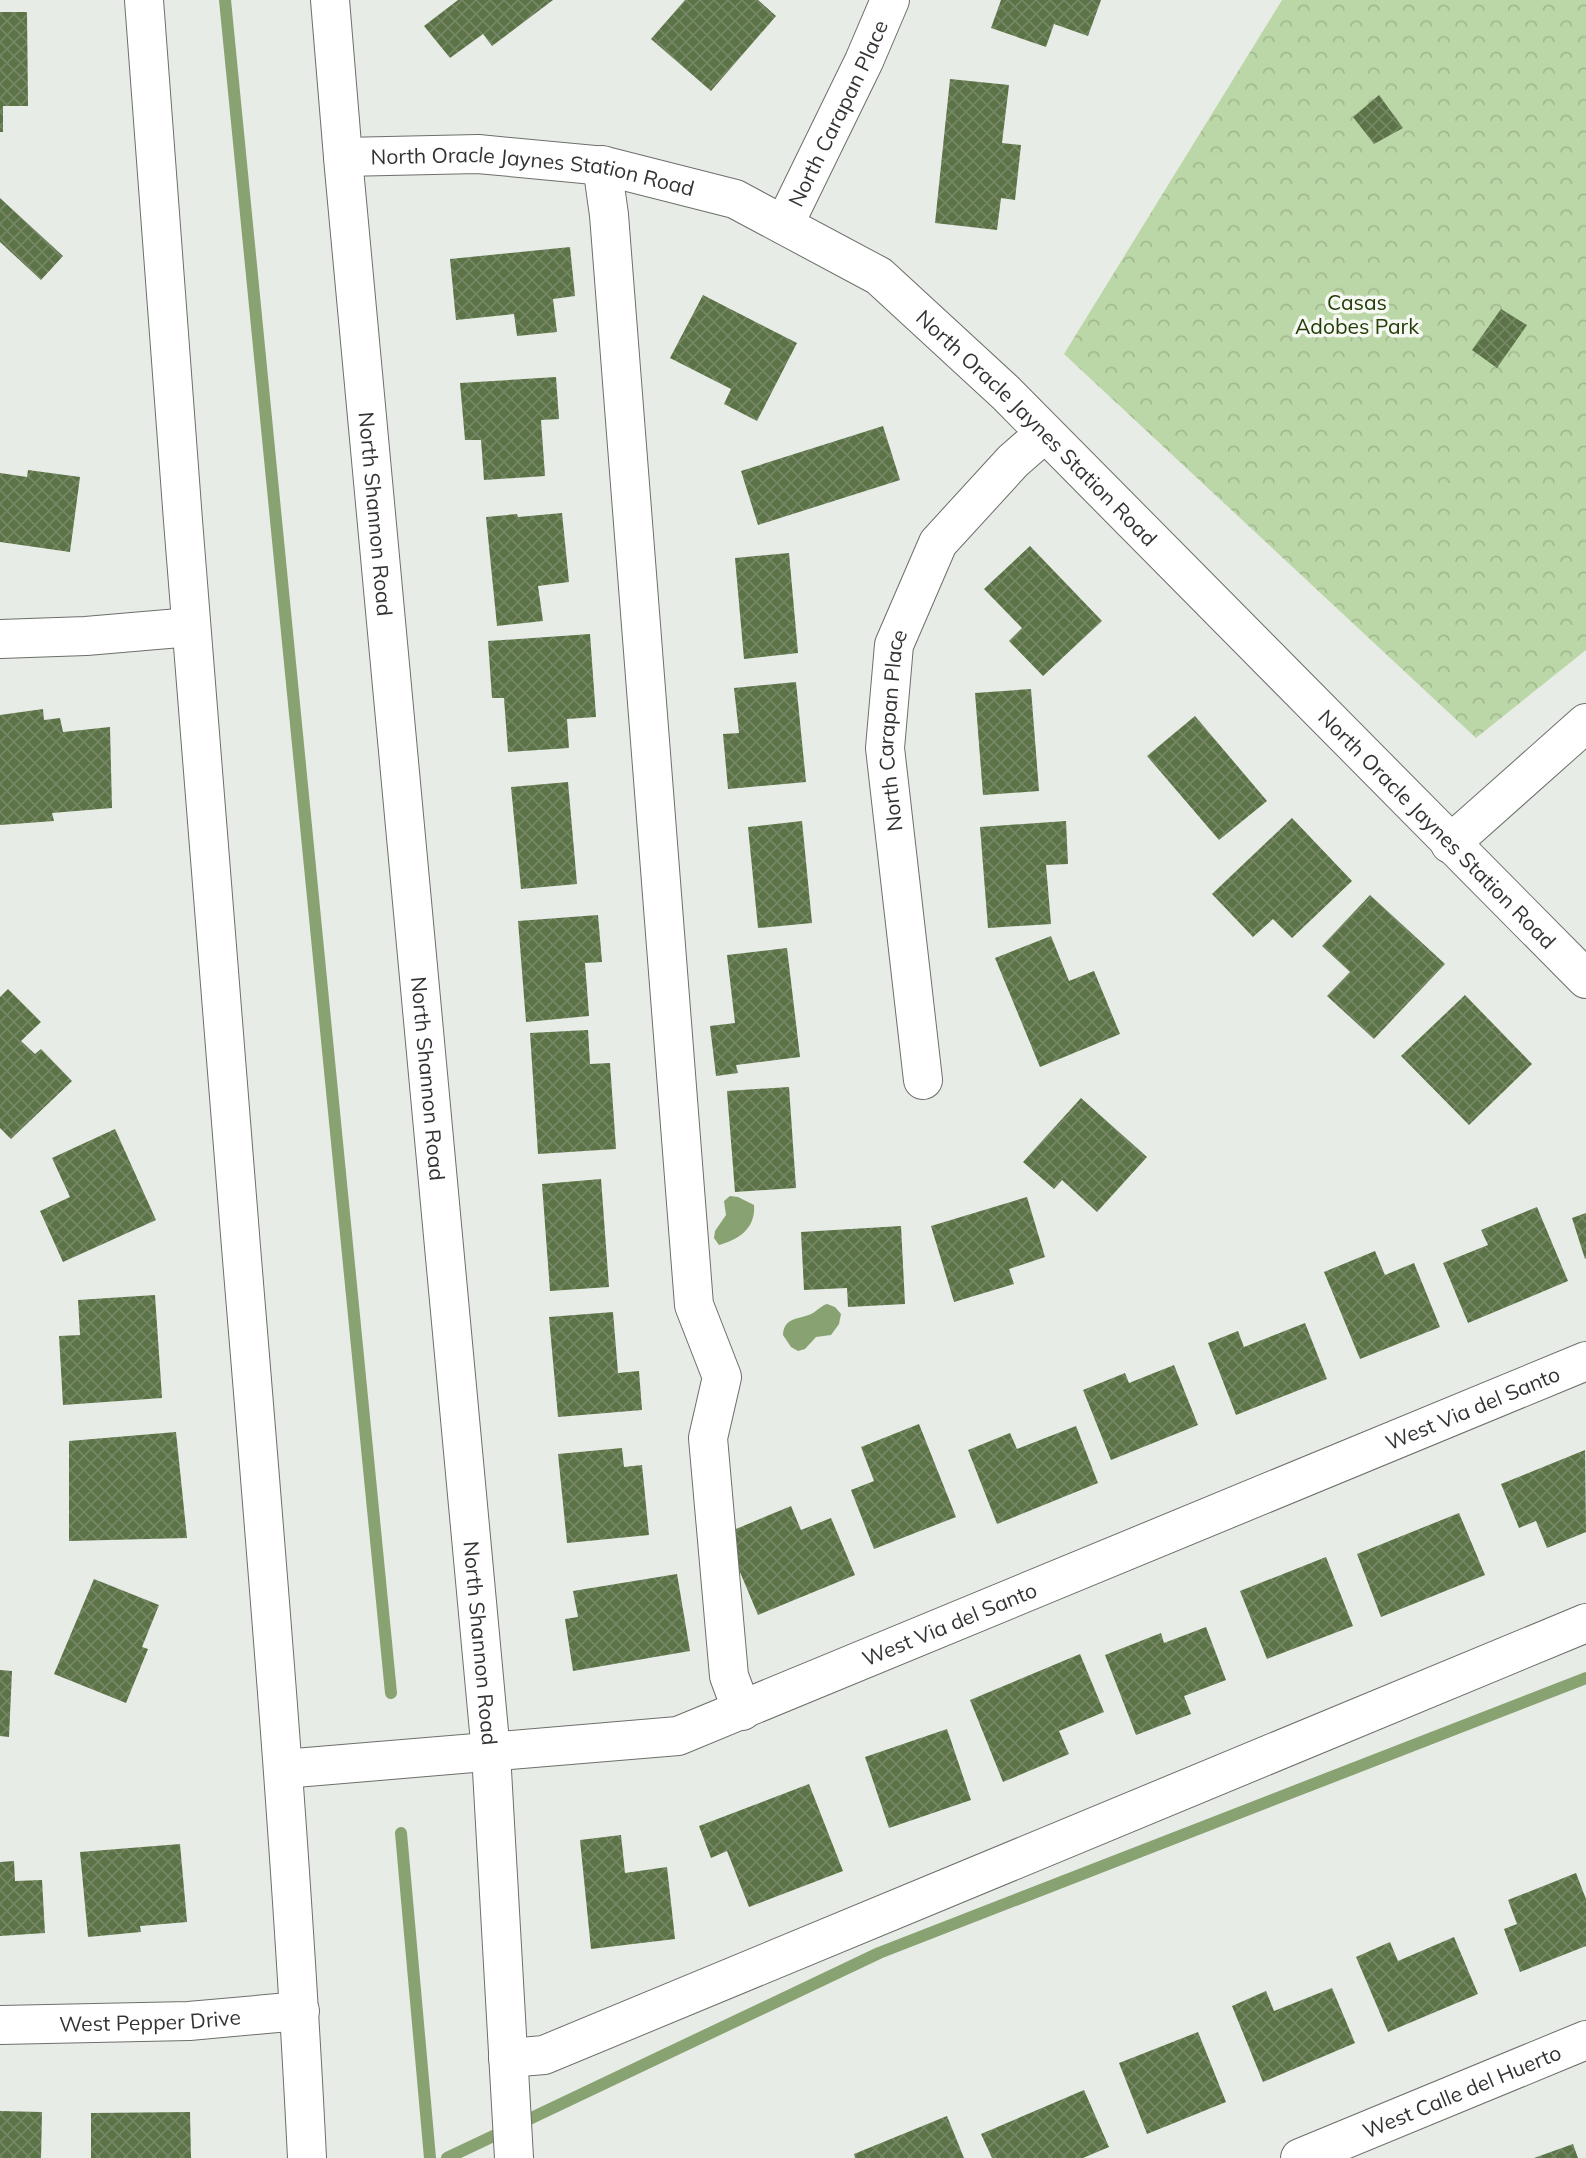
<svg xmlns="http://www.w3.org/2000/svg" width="1586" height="2158" viewBox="0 0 1586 2158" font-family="Mulish,sans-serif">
<defs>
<pattern id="park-crowns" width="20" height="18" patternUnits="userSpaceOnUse" patternTransform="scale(1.75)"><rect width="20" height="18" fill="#bcd7a7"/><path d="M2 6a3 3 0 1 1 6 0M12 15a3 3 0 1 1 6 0" fill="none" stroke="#a2b990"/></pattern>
<pattern id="building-cross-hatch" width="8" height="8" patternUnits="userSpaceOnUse" patternTransform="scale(1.75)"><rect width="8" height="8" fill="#5b7346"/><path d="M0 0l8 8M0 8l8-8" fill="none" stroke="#758765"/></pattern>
</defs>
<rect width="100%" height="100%" fill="#e8ece6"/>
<path fill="url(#park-crowns)" d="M1282,0H1586V650L1476,738L1064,354Z"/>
<path fill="#88a272" d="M730,1196L738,1197L754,1205C756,1228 739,1240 719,1245L714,1238L715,1231L726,1215L724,1201Z
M827,1304L835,1307L841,1314L839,1324L831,1335L816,1337L805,1349L798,1351L791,1347L783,1335C784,1316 800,1320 813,1313C818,1310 821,1306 827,1304Z"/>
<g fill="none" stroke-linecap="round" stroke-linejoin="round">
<path stroke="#88a272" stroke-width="12" d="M225,0L391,1693
M401,1833L430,2158
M447,2158L879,1953L1586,1678"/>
</g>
<path fill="url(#building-cross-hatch)" d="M458,0H553L492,46L483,34L450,58L424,26Z
M685,0H758L776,16L711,91L651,39Z
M1001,0H1101L1088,36L1054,24L1046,47L991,28Z
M0,12H27L28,106H3V132H0Z
M950,79L1009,85L1002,143L1021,145L1015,200L1001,198L997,230L935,223Z
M1379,95L1403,128L1374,144L1353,117Z
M0,198L63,256L41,280L0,242Z
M570,247L575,296L553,299L557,332L517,336L514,314L456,320L450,259Z
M703,295L797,343L757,421L724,404L731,389L670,358Z
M1501,309L1527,325L1497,368L1472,350Z
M556,377L559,419L541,420L545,476L484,480L481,440H465L460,383Z
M883,426L900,480L758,525L741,471Z
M28,470L80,477L70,552L0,542V473L27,477Z
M562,513L569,582L538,586L543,621L497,626L486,517L517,514L518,517Z
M1030,546L1102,621L1043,676L1009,641L1022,628L984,589Z
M789,553L798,653L744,659L735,558Z
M590,634L596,717L567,719L569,748L508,752L504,698H492L488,641Z
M796,682L806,782L728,789L723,734L739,733L734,688Z
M1031,689L1039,791L983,795L975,693Z
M43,709L44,720L60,718L63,732L110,727L112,808L52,813L54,821L0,825V715Z
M1195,716L1267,801L1219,840L1147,756Z
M568,782L577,884L521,889L511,787Z
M1292,818L1352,881L1292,938L1273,919L1253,937L1212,894Z
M802,821L812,923L758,928L748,827Z
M1066,821L1068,864L1046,865L1051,924L988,928L980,827Z
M1370,895L1445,964L1374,1039L1327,996L1350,972L1322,946Z
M598,915L602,962L585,963L589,1016L526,1022L518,921Z
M1051,936L1069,981L1094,971L1120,1034L1040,1067L995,958Z
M787,948L800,1057L736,1065L738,1073L716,1076L710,1026L735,1023L727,955Z
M8,989L41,1022L21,1041L35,1054L41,1049L72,1081L11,1139L0,1128V997Z
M1465,995L1532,1064L1469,1125L1401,1056Z
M588,1030L590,1064L610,1063L616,1149L538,1154L530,1033Z
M789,1087L796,1188L735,1192L727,1091Z
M1081,1098L1147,1157L1097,1212L1062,1180L1054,1189L1023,1162Z
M115,1129L156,1220L63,1262L40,1211L70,1197L52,1158Z
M601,1179L609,1287L550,1291L542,1184Z
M1027,1197L1045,1257L1009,1269L1014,1284L954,1302L931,1226Z
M1537,1207L1568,1281L1468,1323L1443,1263L1488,1245L1481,1230Z
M1586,1213V1258L1585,1259L1572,1218Z
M901,1226L905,1304L848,1307L847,1288L804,1290L801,1232Z
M1375,1251L1385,1275L1414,1263L1440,1327L1360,1359L1324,1272Z
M155,1295L162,1398L63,1405L59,1336L80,1335L78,1300Z
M613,1312L618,1373L639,1371L642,1410L558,1417L549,1317Z
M1305,1323L1327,1379L1236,1415L1208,1343L1238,1331L1244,1347Z
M1174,1365L1198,1425L1111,1460L1083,1390L1125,1373L1129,1383Z
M919,1424L956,1517L874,1549L851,1490L874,1481L861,1447Z
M1076,1426L1098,1483L997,1524L968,1450L1010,1433L1017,1449Z
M176,1432L187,1538L69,1541V1441Z
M622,1448L624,1467L642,1465L649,1535L567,1543L558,1454Z
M1585,1450L1586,1532L1547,1548L1536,1521L1519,1528L1501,1484Z
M791,1506L801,1530L831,1518L855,1575L758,1615L724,1534Z
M1459,1513L1485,1575L1381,1617L1357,1554Z
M1326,1557L1353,1626L1267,1659L1240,1591Z
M677,1574L690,1651L573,1671L565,1619L578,1617L573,1591Z
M94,1579L159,1605L142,1647L148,1649L126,1703L54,1674Z
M1206,1627L1226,1680L1184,1696L1191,1714L1136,1735L1105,1655L1161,1633L1164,1643Z
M1080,1654L1104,1712L1059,1731L1069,1754L1003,1782L970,1700Z
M0,1670L12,1671L9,1737L0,1736Z
M947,1729L971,1800L889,1828L865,1757Z
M809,1784L843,1871L749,1907L727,1851L711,1858L699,1826Z
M621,1835L625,1873L667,1867L675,1939L591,1949L580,1840Z
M180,1844L187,1922L140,1926L141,1932L88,1937L80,1852Z
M14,1861L15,1881L42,1880L45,1933L0,1936V1862Z
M1576,1873L1586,1899V1946L1520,1972L1504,1929L1517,1924L1508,1900Z
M1454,1937L1478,1994L1388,2032L1356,1957L1390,1942L1398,1961Z
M1332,1988L1355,2043L1263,2082L1232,2006L1266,1991L1274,2011Z
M1198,2032L1226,2102L1147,2134L1119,2063Z
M1084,2090L1109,2147L1083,2158H992L981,2134Z
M0,2111L42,2112L41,2158H0Z
M190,2112L191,2158H91V2113Z
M947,2116L964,2158H855L854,2154Z
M1573,2144L1578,2158H1534Z"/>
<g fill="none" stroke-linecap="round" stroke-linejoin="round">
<g stroke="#6c6f6a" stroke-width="40">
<g id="minor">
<path d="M144,0C174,416 207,831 241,1247C266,1550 292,1854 307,2158"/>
<path id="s1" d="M330,0L344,169L491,1753L514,2158"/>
<path id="s2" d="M343,157L478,154L605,166L735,199L879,276L1006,393L1586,979"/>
<path d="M602,165L609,215L694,1305L722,1377L708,1438L729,1676L742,1711"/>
<path id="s3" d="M784,225L864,61L890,0"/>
<path d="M0,639L86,636L191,627"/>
<path d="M1450,844L1586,723"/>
<path id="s4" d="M923,1080L885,748L894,645L938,543L1013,461L1045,433"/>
<path id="s5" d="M283,1769L678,1736L1586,1361"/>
<path id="s6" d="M0,2025L189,2021L300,2011"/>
<path d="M508,2058L544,2055L1586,1623"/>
<path id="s7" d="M1300,2158L1586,2040"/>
</g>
</g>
<use href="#minor" stroke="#fff" stroke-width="38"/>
</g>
<g text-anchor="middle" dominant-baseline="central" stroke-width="7" stroke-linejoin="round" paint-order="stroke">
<g font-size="21" fill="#333432" stroke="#f6f9f3">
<text stroke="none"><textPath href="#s3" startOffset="124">North Carapan Place</textPath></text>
<text stroke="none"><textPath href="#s2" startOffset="191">North Oracle Jaynes Station Road</textPath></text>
<text stroke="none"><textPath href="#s2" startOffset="779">North Oracle Jaynes Station Road</textPath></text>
<text stroke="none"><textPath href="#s1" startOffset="516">North Shannon Road</textPath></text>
<text stroke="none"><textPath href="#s4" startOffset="352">North Carapan Place</textPath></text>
<text stroke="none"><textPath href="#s2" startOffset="1346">North Oracle Jaynes Station Road</textPath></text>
<text stroke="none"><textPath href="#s1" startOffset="1083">North Shannon Road</textPath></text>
<text stroke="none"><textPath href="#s5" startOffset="1256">West Via del Santo</textPath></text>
<text stroke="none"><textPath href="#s5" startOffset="690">West Via del Santo</textPath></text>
<text stroke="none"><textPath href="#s1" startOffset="1650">North Shannon Road</textPath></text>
<text stroke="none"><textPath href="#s6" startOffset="150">West Pepper Drive</textPath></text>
<text stroke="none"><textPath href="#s7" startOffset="175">West Calle del Huerto</textPath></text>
</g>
<g font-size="21" fill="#253d08" stroke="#f6f9f3">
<text x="1357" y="302">Casas<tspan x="1357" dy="24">Adobes Park</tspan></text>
</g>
</g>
</svg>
